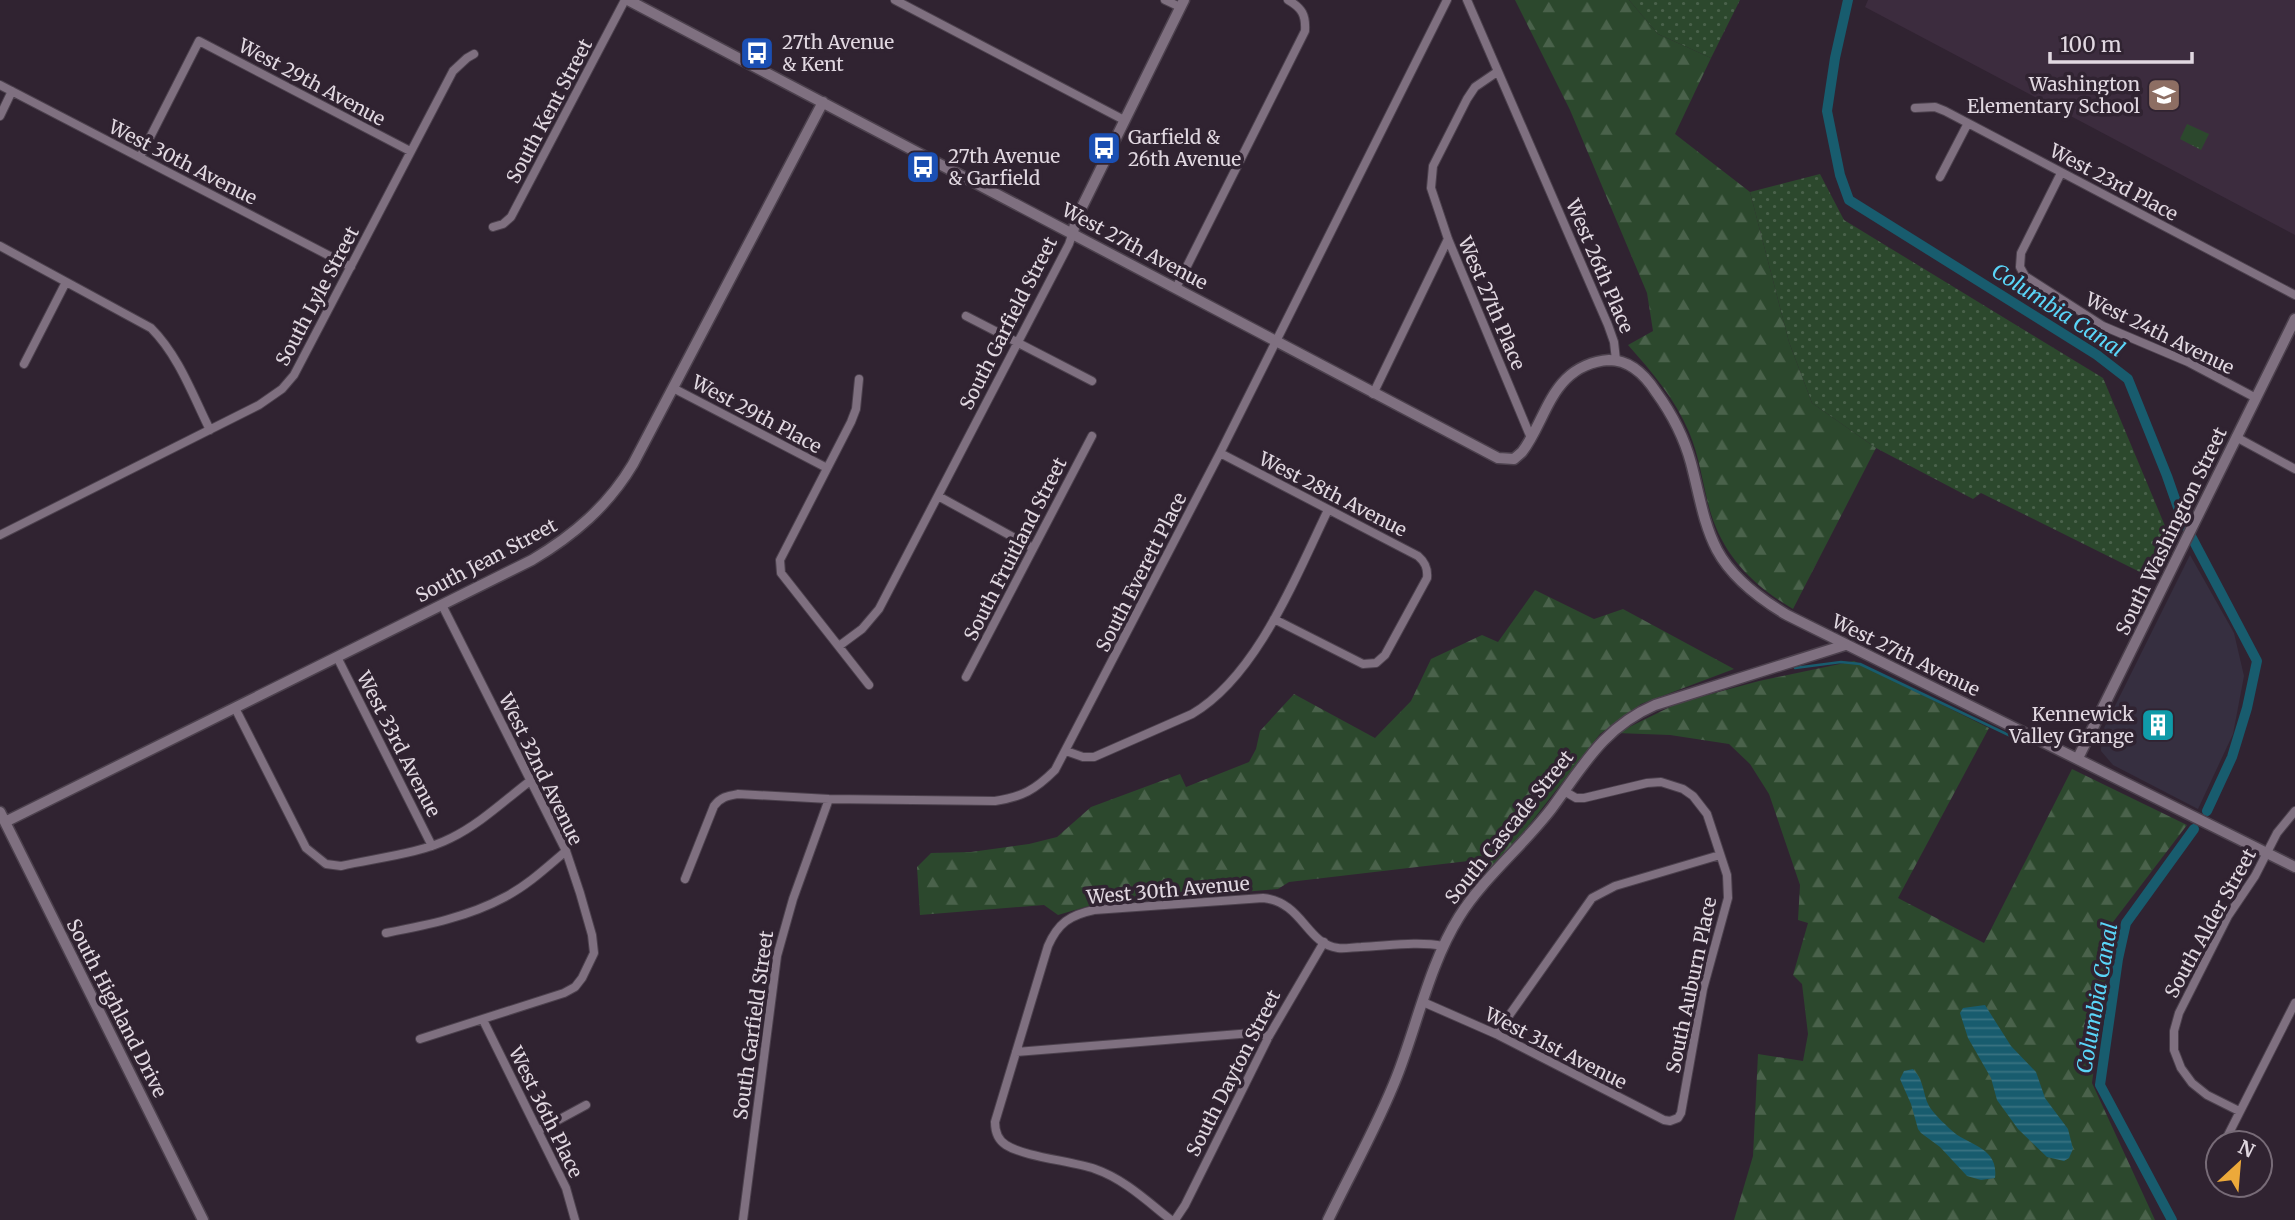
<svg xmlns="http://www.w3.org/2000/svg" width="2295" height="1220" viewBox="0 0 2295 1220" font-family="Merriweather,serif">
<defs>
<pattern id="grass-dots" width="8" height="8" patternUnits="userSpaceOnUse" patternTransform="scale(1.75)"><rect width="8" height="8" fill="#2c482d"/><path d="M2 2h.1M6 6h.1" fill="none" stroke="#4a624b" stroke-width="1.8" stroke-linecap="round"/></pattern>
<pattern id="forest-firs" width="22" height="20" patternUnits="userSpaceOnUse" patternTransform="scale(1.75)"><rect width="22" height="20" fill="#2c482d"/><path d="M5 1l3.5 6h-7zM16 11l3.5 6h-7z" fill="#4a624b"/></pattern>
<pattern id="park-tufts" width="24" height="20" patternUnits="userSpaceOnUse" patternTransform="scale(1.75)"><rect width="24" height="20" fill="#2c482d"/><path d="M3 7l-1-3M5 7V3M7 7l1-3M15 17l-1-3M17 17v-4M19 17l1-3" fill="none" stroke="#4a624b"/></pattern>
<pattern id="water-rules" width="6" height="5" patternUnits="userSpaceOnUse" patternTransform="scale(1.75)"><rect width="6" height="5" fill="#185c6e"/><path d="M0 2.5h6" fill="none" stroke="#397382"/></pattern>
</defs>
<rect width="100%" height="100%" fill="#302331"/>
<path fill="#362f40" d="M2190,555L2234,633L2244,676L2233,734L2198,809L2113,765L2101,751L2102,732Z"/>
<path fill="#3c2c3e" d="M1868,0H2295V235L1865,7Z"/>
<path fill="url(#grass-dots)" d="M1629,0H1740L1711,58L1658,34Z
M1820,174L1844,220L2103,378L2173,545L2154,579L1981,493L1973,499L1876,448L1812,403L1789,342L1750,192Z"/>
<path fill="url(#forest-firs)" d="M1515,0H1629L1658,34L1711,58L1675,134L1750,192L1789,342L1812,403L1876,448L1793,609C1756,587 1728,561 1713,520C1703,491 1701,460 1689,432C1675,399 1652,372 1628,345L1653,331L1647,293L1570,110Z
M1535,590L1594,619L1623,609L1734,669L1641,704L1600,734L1522,834L1486,873L1477,860L1289,882L1278,889L1092,905L1058,915L1044,905L920,915L917,867L931,853L971,852L1029,844L1057,837L1091,807L1180,774L1186,787L1249,762L1256,749L1260,731L1294,694L1375,738L1411,701L1431,659L1482,635L1498,642Z
M1854,661L1989,728L1898,898L1984,943L2072,769L2187,825L2113,922L2092,1083L2155,1220H1734L1753,1156L1758,1054L1803,1061L1808,1034L1802,984L1793,975L1808,923L1798,920L1800,885L1769,794L1750,764L1729,744L1670,735L1617,733L1678,703L1759,681Z"/>
<path fill="url(#park-tufts)" d="M2187,124L2209,134L2201,150L2180,139Z"/>
<path fill="url(#water-rules)" d="M1985,1005L2011,1046L2036,1072L2045,1098L2068,1129L2073,1149L2069,1158L2064,1161L2047,1157L2018,1129L1997,1100L1991,1078L1968,1038L1960,1013L1963,1008Z
M1913,1069C1926,1083 1922,1096 1931,1109C1936,1116 1944,1123 1950,1129C1967,1146 1999,1146 1995,1178L1981,1180L1967,1176L1940,1147L1921,1133L1918,1129L1911,1104L1900,1079L1904,1071Z"/>
<g fill="none" stroke-linecap="round" stroke-linejoin="round">
<path stroke="#185c6e" stroke-width="2.5" d="M1795,668L1841,662L1860,664L2019,740"/>
<path stroke="#185c6e" stroke-width="10" d="M1848,0L1835,58L1827,111L1840,175L1849,200L2097,355L2128,379L2167,476L2182,519L2257,661L2247,708L2232,757L2207,811
M2172,1220L2100,1085L2118,959L2126,923L2194,829"/>
<g stroke="#4c414d" stroke-width="10">
<path id="street" d="M895,0L1124,120
M1165,0L1180,7
M1467,0L1608,325L1614,342L1616,360
M1497,72L1475,87L1467,99L1433,166L1431,188L1448,239L1531,438
M0,85L351,267
M1915,108L1935,107L1945,111L2295,295
M0,116L12,91
M140,157L199,41L410,151
M2061,173L2021,253L2020,267L2025,276L2103,326L2188,362L2256,398
M1940,177L1968,123
M493,227L503,224L511,217L625,0
M0,246L151,328C179,356 193,396 210,430
M1176,288L1305,31C1306,15 1302,8 1288,0
M966,316L1092,381
M24,364L66,282
M859,379L856,409L851,422L780,560L781,573L869,685
M673,388L827,468
M1373,394L1448,239
M2236,437L2295,469
M1220,453L1418,556C1425,562 1428,568 1427,578L1385,655L1376,663L1363,664L1274,619
M938,496L1033,548
M0,535L259,405L282,389L294,375L453,71L467,58L474,54
M839,646L862,629L879,609L1069,244L1073,232
M337,657L432,846
M966,677L1092,436
M235,708L306,848L326,864L341,866C375,858 420,854 451,838C480,824 505,800 530,781
M1066,751L1083,757H1094L1192,714C1257,676 1296,576 1328,510
M685,879L714,806C721,797 727,796 738,794L829,799L995,801C1022,797 1035,790 1055,770L1220,453L1447,0
M386,933C427,925 468,917 505,897C528,885 547,867 566,851
M1423,1002L1496,1034L1664,1120L1670,1121L1678,1118L1681,1113L1703,989L1728,898L1727,875L1707,814L1693,796L1683,789L1661,782L1647,783L1584,798H1576L1564,791
M483,1020L566,1188L575,1220
M1496,1034L1592,898L1615,886L1720,855
M420,1039L564,993L575,987L582,978L594,953L592,935L580,893L566,851L442,605
M1016,1052L1252,1033L1269,1036
M2239,1111L2207,1095L2192,1083L2181,1068L2174,1050V1031L2179,1013L2228,916L2255,876L2277,833L2295,811
M538,1131L586,1105
M2224,1143L2295,1003
M743,1220L777,956L793,899L829,799
M1171,1220C1147,1201 1124,1179 1095,1169C1072,1161 1025,1157 1006,1145C998,1140 995,1132 995,1122L1048,946C1058,923 1070,915 1094,910L1263,898C1303,902 1306,944 1338,948C1345,949 1354,947 1361,947C1387,946 1417,941 1443,946
M1175,1220L1185,1205L1269,1036L1324,942"/>
</g>
<g stroke="#4c414d" stroke-width="13">
<path id="secondary" d="M628,0L1498,458L1514,459L1522,452C1539,430 1546,399 1566,379C1577,368 1593,361 1609,360C1630,360 1645,375 1656,392C1672,414 1684,437 1691,463C1699,493 1703,523 1717,550C1732,578 1760,599 1787,615L2295,867
M1073,232L1077,217L1184,0
M2078,758L2295,319
M0,812L203,1220
M5,822L532,560C574,535 608,506 633,464L823,102
M1328,1220C1351,1172 1378,1125 1397,1076C1417,1025 1430,963 1459,917C1484,877 1523,846 1552,808C1583,766 1604,727 1655,705L1845,645"/>
</g>
<use href="#street" stroke="#7f7080" stroke-width="8"/>
<use href="#secondary" stroke="#7f7080" stroke-width="10"/>
</g>
<defs>
<g id="bus-square" transform="scale(1.75)"><rect x="-9" y="-9" width="18" height="18" rx="4" fill="#1a4fb4" stroke="#302331"/><path d="M-5-6H5V4H4V6H2V4H-2V6H-4V4H-5ZM-3.5-4V0h7V-4ZM-3.5 1.2v1.5H-2V1.2ZM2 1.2v1.5H3.5V1.2Z" fill="#fff"/></g>
<g id="school-square" transform="scale(1.75)"><rect x="-9" y="-9" width="18" height="18" rx="4" fill="#8d6e63" stroke="#302331"/><path d="M0-5L7-2L0 1L-7-2ZM-4 1L0 2.5L4 1V4Q0 6-4 4Z" fill="#fff"/></g>
<g id="building-square" transform="scale(1.75)"><rect x="-9" y="-9" width="18" height="18" rx="4" fill="#0f9aa8" stroke="#302331"/><path d="M-4-6H4V6H1V3H-1V6H-4ZM-2.5-4.3h1.7v1.8h-1.7ZM.8-4.3h1.7v1.8H.8ZM-2.5-1h1.7V.8h-1.7ZM.8-1h1.7V.8H.8Z" fill="#fff"/></g>
</defs>
<g fill-rule="evenodd">
<use href="#bus-square" x="757" y="53"/>
<use href="#school-square" x="2164" y="95"/>
<use href="#bus-square" x="1104" y="148"/>
<use href="#bus-square" x="923" y="167"/>
<use href="#building-square" x="2158" y="725"/>
</g>
<g text-anchor="middle" dominant-baseline="central" stroke-width="7" stroke-linejoin="round" paint-order="stroke">
<g font-size="19" fill="#e1d8e1" stroke="#302331" text-anchor="start">
<text x="782" y="42">27th Avenue<tspan x="782" dy="22">&amp; Kent</tspan></text>
<text x="2140" y="84" text-anchor="end">Washington<tspan x="2140" dy="22">Elementary School</tspan></text>
<text x="1128" y="137">Garfield &amp;<tspan x="1128" dy="22">26th Avenue</tspan></text>
<text x="948" y="156">27th Avenue<tspan x="948" dy="22">&amp; Garfield</tspan></text>
<text x="2134" y="714" text-anchor="end">Kennewick<tspan x="2134" dy="22">Valley Grange</tspan></text>
</g>
<g font-size="19" fill="#e1d8e1" stroke="#302331">
<text transform="translate(312 82) rotate(28)">West 29th Avenue</text>
<text transform="translate(549 111) rotate(-62)">South Kent Street</text>
<text transform="translate(183 162) rotate(27)">West 30th Avenue</text>
<text transform="translate(2114 182) rotate(28)">West 23rd Place</text>
<text transform="translate(1135 246) rotate(28)">West 27th Avenue</text>
<text transform="translate(1600 266) rotate(67)">West 26th Place</text>
<text transform="translate(317 296) rotate(-62)">South Lyle Street</text>
<text transform="translate(1492 303) rotate(67)">West 27th Place</text>
<text transform="translate(1008 323) rotate(-63)">South Garfield Street</text>
<text transform="translate(2160 333) rotate(26)">West 24th Avenue</text>
<text transform="translate(757 414) rotate(28)">West 29th Place</text>
<text transform="translate(1333 494) rotate(27)">West 28th Avenue</text>
<text transform="translate(2171 531) rotate(-64)">South Washington Street</text>
<text transform="translate(1015 549) rotate(-63)">South Fruitland Street</text>
<text transform="translate(486 560) rotate(-28)">South Jean Street</text>
<text transform="translate(1141 572) rotate(-63)">South Everett Place</text>
<text transform="translate(1906 655) rotate(26)">West 27th Avenue</text>
<text transform="translate(399 744) rotate(63)">West 33rd Avenue</text>
<text transform="translate(541 769) rotate(64)">West 32nd Avenue</text>
<text transform="translate(1509 827) rotate(-51)">South Cascade Street</text>
<text transform="translate(1168 890) rotate(-5)">West 30th Avenue</text>
<text transform="translate(2210 923) rotate(-61)">South Alder Street</text>
<text transform="translate(1691 985) rotate(-78)">South Auburn Place</text>
<text transform="translate(117 1008) rotate(63)">South Highland Drive</text>
<text transform="translate(753 1025) rotate(-82)">South Garfield Street</text>
<text transform="translate(1556 1048) rotate(27)">West 31st Avenue</text>
<text transform="translate(1233 1073) rotate(-63)">South Dayton Street</text>
<text transform="translate(546 1112) rotate(64)">West 36th Place</text>
</g>
<g font-size="21" font-style="italic" fill="#5ad5f8" stroke="#302331">
<text transform="translate(2058 310) rotate(33)">Columbia Canal</text>
<text transform="translate(2097 998) rotate(-80)">Columbia Canal</text>
</g>
</g>
<g transform="translate(2239 1164) rotate(26)"><circle r="33" fill="#302331" stroke="#776b77" stroke-width="2"/>
<path d="M0-5L12 26L0 18L-12 26Z" fill="#eca93a"/>
<text y="-10" font-size="19" font-weight="bold" text-anchor="middle" fill="#e1d8e1">N</text>
</g>
<path d="M2050 52v10h142v-10" fill="none" stroke="#e1d8e1" stroke-width="3.5"/>
<text x="2060" y="52" font-size="21" fill="#e1d8e1" stroke="#302331" stroke-width="5" paint-order="stroke">100 m</text>
</svg>
